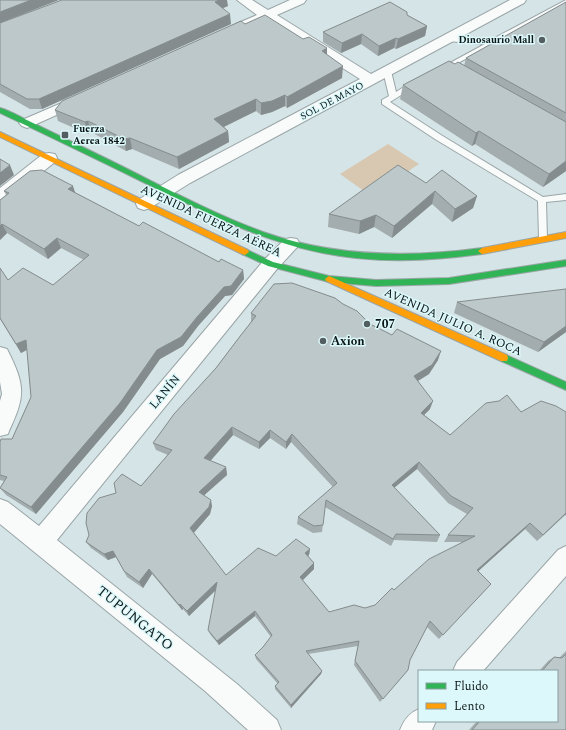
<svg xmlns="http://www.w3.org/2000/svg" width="566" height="730" viewBox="0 0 566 730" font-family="Spectral,serif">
<rect width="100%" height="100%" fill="#d5e4e6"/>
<path fill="#d8c8b2" d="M388,144L419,164L371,196L340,174Z"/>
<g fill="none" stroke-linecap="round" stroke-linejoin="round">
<g stroke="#9aa5a7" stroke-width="2">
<path id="lane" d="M566,0V5L443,71L437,70L485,44L447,41L444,39L445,38L491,40Z
M387,69L391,71L396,92L410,83H413L417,85L390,102L441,135L543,197L566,194V200L546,202L547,239L546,241L543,242L539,239L538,201L435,139L382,104V100L389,96L383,71Z"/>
</g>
<g stroke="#9aa5a7" stroke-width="2">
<path id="street" d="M237,0H252L268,10L290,0H306L304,3L277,15L371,74L510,0H526L524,3L190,183L150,208L144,210L138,208L136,204L138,200L178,175L360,79L266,20L246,30H236L234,27L236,24L257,15Z
M78,96L83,97L85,100L83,103L32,126L27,128L22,126L19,123L22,120Z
M49,153L55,154L57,158L55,162L6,201L0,203V188L43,154Z
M291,238L297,239L300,244L277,269L57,540L237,684L277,720L281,730H248L205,691L0,524V499L8,502L39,526L265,259L285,239Z
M0,347L7,349C25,385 26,395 9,431L8,434L0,436V401L2,394L0,382Z
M566,546V576L483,671H453L457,662L558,550Z
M419,709V721H436L432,730H400C404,720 409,713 419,709Z"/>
</g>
<g stroke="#9aa5a7" stroke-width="2">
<path id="fast" d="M0,108C11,111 22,118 33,123C55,134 77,144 99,155C153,181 206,211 263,232C334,257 408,258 482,248L486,251L482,254C429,261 376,264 323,253C260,241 204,212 147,184C98,160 49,136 0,113Z
M245,249L273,262L329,276L376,280L449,278L566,260V266L449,284L376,286L329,282L268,266L242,254L241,252L242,250Z
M504,354L566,382V390L501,361L500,358L501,355Z"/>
</g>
<g stroke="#9aa5a7" stroke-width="2">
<path id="slow" d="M0,132L248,250L249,252L245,255L242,254L0,137Z
M566,232V238L482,254L478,251L482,248Z
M329,276L507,355L508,358L507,361H501L326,281L325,279Z"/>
</g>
<use href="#lane" fill="#f9fbfb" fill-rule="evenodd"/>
<use href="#street" fill="#f9fbfb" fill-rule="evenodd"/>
<use href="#fast" fill="#30b455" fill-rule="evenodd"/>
<use href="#slow" fill="#ff9f0a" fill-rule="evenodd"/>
</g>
<path fill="#a3acae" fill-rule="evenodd" d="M566,2V171L543,187L475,144L472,146L400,99L403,85L455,64L464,66L466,58Z
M228,6L223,8L231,24L42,109H30L0,92V23Z
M407,15L427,26L425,36L396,49L394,48L378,56L361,44L341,53L323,42V32Z
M245,24L327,55L342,78L287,108L285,106L272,112L261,115L256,111L224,127L228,131L229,142L179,169L132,149L126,151L91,132L88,134L58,121L55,110Z
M426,183L477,196L473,208L452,222L432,204L392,238L374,227L359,234L328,227L329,214Z
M4,191L76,193L139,226L219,262L243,270L244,279L232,295L225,296L198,326L183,346L160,359L123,412L36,514L6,495L0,488L4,481L0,480V442L12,439L31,397L27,350L21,353L0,319V268L8,280L53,285L84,260L61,248L48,259L7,233L0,240V200L6,195Z
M457,302L566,332L538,352L454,313Z
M251,313L370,324L438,360L429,374L418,381L430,409L424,415L450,435L521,412H566V516L565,515L537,541L525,529L478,571L491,584L439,639L427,627L410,660L408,670L380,702L354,665L358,646L308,654L322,671L321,674L291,708L275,689V686L278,684L256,659L255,655L263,647L271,637L255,616L219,645L210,634L208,630L216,590L189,616L183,609L182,610L152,574L143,588L127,577L116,557L108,560L91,548L86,542L141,486L168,455L156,450L153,443L216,368L251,322ZM233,435L259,449L270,438L286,449L291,442L333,487L298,517L297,524L313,533L322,532L325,507L391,546L394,540L437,542L440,535L394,488L417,469L448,503L467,514L448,535L444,542H463L394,590L375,605L365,608L329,612L302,580L314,569V563L308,556L309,555L310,549L276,556L226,575L193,533L210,514L212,506L204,495L227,475L226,467L210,461Z
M566,651V730H469L477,721H557V671H539L548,661L554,657L559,658Z"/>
<path fill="#848c8d" d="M31,0H59L0,23V12Z
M219,0H227L228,6L216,11L215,2Z
M230,14L231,24L42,109L39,99Z
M427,26L425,36L396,49L398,39Z
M362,34L361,44L341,53L342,43Z
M396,38L394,48L378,56L379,46Z
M327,48V60L322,51Z
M343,66L342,78L287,108V97Z
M285,95V106L272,112L261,115V103Z
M256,99V111L215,131L214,119Z
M88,121L91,132L88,134L85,122Z
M228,131L229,142L179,169L177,157Z
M479,131L475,144L472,146L476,133Z
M130,138L132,149L126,151L124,139Z
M566,161V171L543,187L549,174Z
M10,165L14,175L0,186V173Z
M73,186L76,195L68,189Z
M435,191L432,204L392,238L394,226Z
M477,196L473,208L452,222L455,209Z
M376,215L374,227L359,234L360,221Z
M2,224L7,233L0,240V226Z
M57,238L61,248L48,259L44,249Z
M243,270L244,279L232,295L225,296L198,326L183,346L160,359L123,412L36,514L31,507L157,350L197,317L224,287Z
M566,326V332L538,352L544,342Z
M26,340L30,348L21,353L16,344Z
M441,351L438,360L429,374L411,385L414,376Z
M433,401L430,409L418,421L421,413Z
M232,427L233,435L206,466L204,458Z
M270,430V438L259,449V442Z
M292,434L291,442L286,449V442Z
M419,462L417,469L389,492L392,485Z
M226,467L227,475L200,499L199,492Z
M211,500L212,506L210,514L192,535L190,528Z
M566,513V514L537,541L543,535Z
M530,523L525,529L473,576L477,570Z
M310,549L309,555L305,559V553Z
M113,551L116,557L108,560L104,554Z
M314,563V569L300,583V577Z
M149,569L152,574L143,588L139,582Z
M217,582L219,587L189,616L187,611Z
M180,604L183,609L182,610L179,605Z
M255,611V616L219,645L217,641Z
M322,671L321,674L291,708V705Z"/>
<path fill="#bdc8ca" stroke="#848c8d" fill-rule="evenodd" d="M0,0H31L0,12Z
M62,0H219L215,2L230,14L39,99H27L0,84V23Z
M390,2L407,12V15L427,26L398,39L396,38L379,46L362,34L342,43L323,32Z
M566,2V113L466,58Z
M265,15L303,39L309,37L327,48L322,51L343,66L287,97L285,95L272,101L261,103L256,99L214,119L228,131L177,157L130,138L124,139L88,121L85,122L55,110L62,101L241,21L245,24Z
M449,61L455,64L458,62L566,122V161L549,174L479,131L476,133L403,85Z
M0,159L10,165L0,173Z
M398,165L426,183L442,170L477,196L455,209L435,191L394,226L376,215L360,221L329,214Z
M42,170L73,186L68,189L139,226L143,222L219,262L221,259L243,270L231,286L224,287L197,317L181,337L157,350L120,403L31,507L0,488L7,477L0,475V442L1,439H12L31,397L26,340L16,344L0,318V268L8,280L23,268L53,285L89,255L57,238L44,249L2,224L0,226V200L9,193L4,191L30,171Z
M292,283L335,298L343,304L357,311L370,324L392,335L397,329L441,351L432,365L414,376L433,401L421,413L450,435L486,403L499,401L507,395L521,412L541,401L556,406L566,412V513L543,535L530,523L477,570L491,584L443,635L430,621L410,660L408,670L383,699L355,661L359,641L306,651L322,671L291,705L275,686L279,682L255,655L263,647L272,635L255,611L217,641L208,630L217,582L187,611L180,604L179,605L149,569L139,582L124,571L113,551L104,554L86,542L89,535L86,523L87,513L99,498L116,493L114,483L122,474L141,486L172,450L153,443L174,414L216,368L241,335L256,316L251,313L274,284ZM232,427L259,442L270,430L286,442L292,434L337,483L298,517L314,526L323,525L326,500L393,539L396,534L440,535L392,485L419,462L451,496L473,508L448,535L475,536L429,559L394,590L392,588L375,605L365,608L354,605L329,612L300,577L314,563L305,553L310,549L296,539L276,556L258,548L226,575L190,528L209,507L211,500L199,492L226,467L204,458Z
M566,289V326L544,342L457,302Z
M566,654V730H472L480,721H557V671H542L554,657L562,658Z"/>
<g fill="#525e5f" stroke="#dcf8fa" stroke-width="1.5">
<circle cx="542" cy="40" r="4"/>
<rect x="61" y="131" width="8" height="8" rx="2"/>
<circle cx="367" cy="324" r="4"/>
<circle cx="323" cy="341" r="4"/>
</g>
<g text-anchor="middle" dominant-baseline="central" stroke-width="3" stroke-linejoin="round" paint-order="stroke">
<g font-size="10" font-weight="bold" fill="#0c1617" stroke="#dcf8fa" text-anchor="end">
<text x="534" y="40">Dinosaurio Mall</text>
<text x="73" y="129" text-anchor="start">Fuerza<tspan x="73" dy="12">Aerea 1842</tspan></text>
</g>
<g font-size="10" fill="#0c1617" stroke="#dcf8fa">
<text transform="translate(332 101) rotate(-28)">SOL DE MAYO</text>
</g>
<g font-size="12" fill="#0c1617" stroke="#dcf8fa">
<text transform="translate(211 221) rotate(25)">AVENIDA FUERZA AÉREA</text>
<text transform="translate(453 322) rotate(24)">AVENIDA JULIO A. ROCA</text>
<text transform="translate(165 392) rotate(-50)">LANÍN</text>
</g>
<g font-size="12" font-weight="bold" fill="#0c1617" stroke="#dcf8fa" text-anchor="start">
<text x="375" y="324">707</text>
<text x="331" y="341">Axion</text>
</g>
<g font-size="14" fill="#0c1617" stroke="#dcf8fa">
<text transform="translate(135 618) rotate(39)">TUPUNGATO</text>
</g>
</g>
<rect x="418" y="670" width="140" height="52" fill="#dcf8fa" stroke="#899e9f"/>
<rect x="426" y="683" width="20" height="6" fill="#30b455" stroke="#899e9f"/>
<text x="454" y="690" font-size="12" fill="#0c1617">Fluido</text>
<rect x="426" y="703" width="20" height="6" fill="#ff9f0a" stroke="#899e9f"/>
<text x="454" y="710" font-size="12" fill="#0c1617">Lento</text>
</svg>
